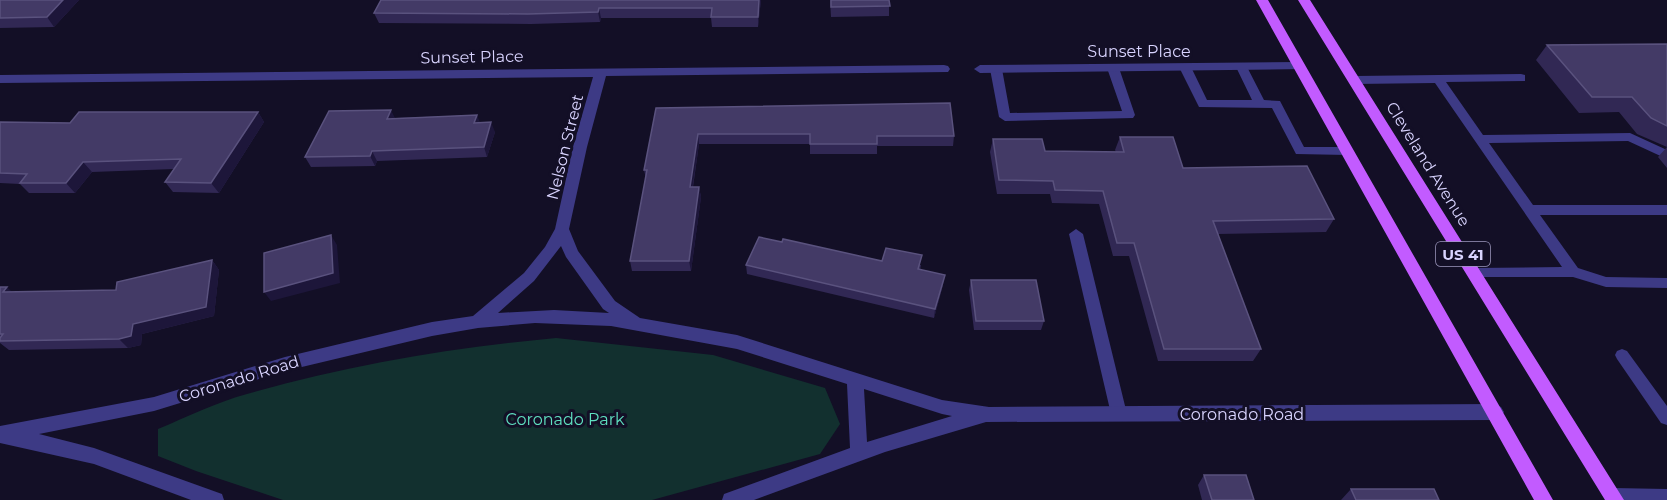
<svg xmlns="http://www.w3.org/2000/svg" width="1667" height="500" viewBox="0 0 1667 500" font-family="Montserrat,sans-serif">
<rect width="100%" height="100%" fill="#130f26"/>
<path fill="#12302f" d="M556,338L713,355L825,388L840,424L820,454L652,500H283L196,471L158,456V429C187,417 217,402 247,394C348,365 451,348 556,338Z"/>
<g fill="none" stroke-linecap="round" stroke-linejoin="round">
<path fill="#3d3a85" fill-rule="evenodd" d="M1185,64L1191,67L1207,100H1252L1236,67L1238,65H1246L1264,100L1280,101L1304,147H1347L1353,151L1347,155L1296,154L1272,108L1199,107L1179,67Z
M1113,65L1119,68L1135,115L1133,118L1005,121L999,117L990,69L992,67H1000L1002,69L1010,113L1122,111L1107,68Z
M1521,74L1525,75V81L1446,82L1483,135L1630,133L1667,150V159L1628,141L1489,143L1533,205H1667V215H1540L1578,268L1606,277L1667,278V288L1606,287L1573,277H1470L1468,273L1470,269L1475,268L1562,267L1435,83L1355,84L1349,80L1355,76Z
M1076,229L1083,234L1127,414L1125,419L1119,421L1113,419L1111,414L1069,234Z
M1622,349L1627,351L1667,406V425L1661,423L1617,359L1615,355L1617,351Z
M1613,488L1667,489V500H1606L1605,496L1607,491Z"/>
<path fill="#3d3a85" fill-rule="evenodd" d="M1299,62L1305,66L1303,69L980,73L974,69L980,65Z
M944,65L948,66L950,69L948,72L606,76L587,147L569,229L578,251L615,301L640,318L737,335L942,400L989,407L1495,404L1501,407L1504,412L1501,417L1495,420L986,422L885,452L754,500H722L724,494L850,448L847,384L737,349L611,326L535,323L478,328L432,336L285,371L154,411L39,434L94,448L222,494L224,500H191L94,464L0,443V426L154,397L285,357L432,322L473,316L524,273L545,247L555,229L573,147L593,77L0,83V75ZM561,246L566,257L603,309L609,313L554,310L498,313L534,281ZM864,389L942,414L952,416L867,442Z"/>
<path fill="#c25bff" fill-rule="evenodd" d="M1256,0H1268L1553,500H1534Z
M1298,0H1310L1624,500H1605Z"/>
</g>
<path fill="#312854" d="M0,0H79L54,27L0,28Z
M381,0H761L758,27H712L711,18H601L600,22L531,24L379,23L374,13Z
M830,0H889V16L831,17Z
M1667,44V168L1658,157L1667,147L1637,134L1619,112L1579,113L1536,60L1547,45Z
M656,108L954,136L953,146H877V154H810V144H699L693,187H699L701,197L691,271H632L630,261L646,179L644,170Z
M258,112L264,122L219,193L173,192L165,182L174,169L92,172L75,193H29L20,184L0,183V122L70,123Z
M477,115L479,123L495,132L487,157L377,161L375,166L311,167L305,157L395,118Z
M1120,137L1183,168L1334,219L1326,232L1218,234L1261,349L1253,361H1158L1129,256H1113L1099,204L1052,203L1050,194H997L990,152L993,139L1045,151L1116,152L1115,150Z
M212,260L219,270L214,316L142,334L141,345L128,348L9,350L0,343V287L11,292L116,290Z
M882,261L921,265L920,270L943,285L934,318L747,274L746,265Z
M971,280L1044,321L1041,330H974L969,290Z
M1204,475L1254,500H1202L1198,485Z
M1351,489L1439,500H1341Z"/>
<path fill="#1d163a" d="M63,0H79L54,27L47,17Z
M759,0H761L758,27V17Z
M599,8L601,18L600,22L598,12Z
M391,110L396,120L387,119Z
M258,112L264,122L219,193L211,183Z
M477,115L481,125L474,123Z
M491,122L495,132L487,157L484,147Z
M698,134L699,144L691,197L690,187Z
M372,151L377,161L375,166L370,156Z
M83,162L92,172L75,193L66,183Z
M699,187L701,197L691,271L689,261Z
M331,235L337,245L340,283L271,301L264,292Z
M212,260L219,270L214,316L142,334L141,345L128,348L119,339L133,324Z
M945,275L943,285L934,318L935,309Z
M7,287L17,297L3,292Z"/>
<path fill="#433a66" stroke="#5a527e" stroke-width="1.5" d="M0,0H63L47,17L0,18Z
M381,0H759L758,17H711L712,8H599L598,12L528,14L374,13Z
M831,0H889L890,6L831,7Z
M1667,44V126L1651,118L1632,97H1592L1547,45Z
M950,103L954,136H877V144H810V134H698L690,187H699L689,261H630L647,170H644L656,108Z
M391,110L387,119L477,115L474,123L491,122L484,147L372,151L370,156L305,157L329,111Z
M79,112H258L211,183L165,182L181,159L83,162L66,183H20L27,174L0,173V122L70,123Z
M1120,137H1173L1183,168L1307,166L1334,219L1213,221L1261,349H1164L1134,243H1117L1103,191L1055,190L1053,181L999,180L993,139H1042L1045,151L1124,152Z
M331,235L333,273L264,292V253Z
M759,237L782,242L783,239L882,261L886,248L922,255L918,269L945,275L935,309L746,265Z
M212,260L206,307L133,324L131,336L119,339L0,341V338L3,334H0V287H7L3,292L116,290L117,282Z
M971,280H1036L1044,321H976Z
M1204,475H1246L1254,500H1212Z
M1351,489H1434L1439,500H1356Z"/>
<g text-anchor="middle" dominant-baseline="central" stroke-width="6" stroke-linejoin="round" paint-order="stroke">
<rect fill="#130f26" stroke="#9e99be" stroke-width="1.5" x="1436" y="242" width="54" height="24" rx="4.5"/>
<g font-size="15" font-weight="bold" fill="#d9d4ff">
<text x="1463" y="254">US 41</text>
</g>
<g font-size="16" fill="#d9d4ff" stroke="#130f26">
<text x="1139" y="51">Sunset Place</text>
<text transform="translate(472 57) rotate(-1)">Sunset Place</text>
<text transform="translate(565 147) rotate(-76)">Nelson Street</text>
<text transform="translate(1428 164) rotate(58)">Cleveland Avenue</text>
<text transform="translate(239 379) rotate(-17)">Coronado Road</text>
<text x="1242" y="414">Coronado Road</text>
</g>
<g font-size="16" fill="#5fe0c0" stroke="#130f26">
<text x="565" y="419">Coronado Park</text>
</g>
</g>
</svg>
